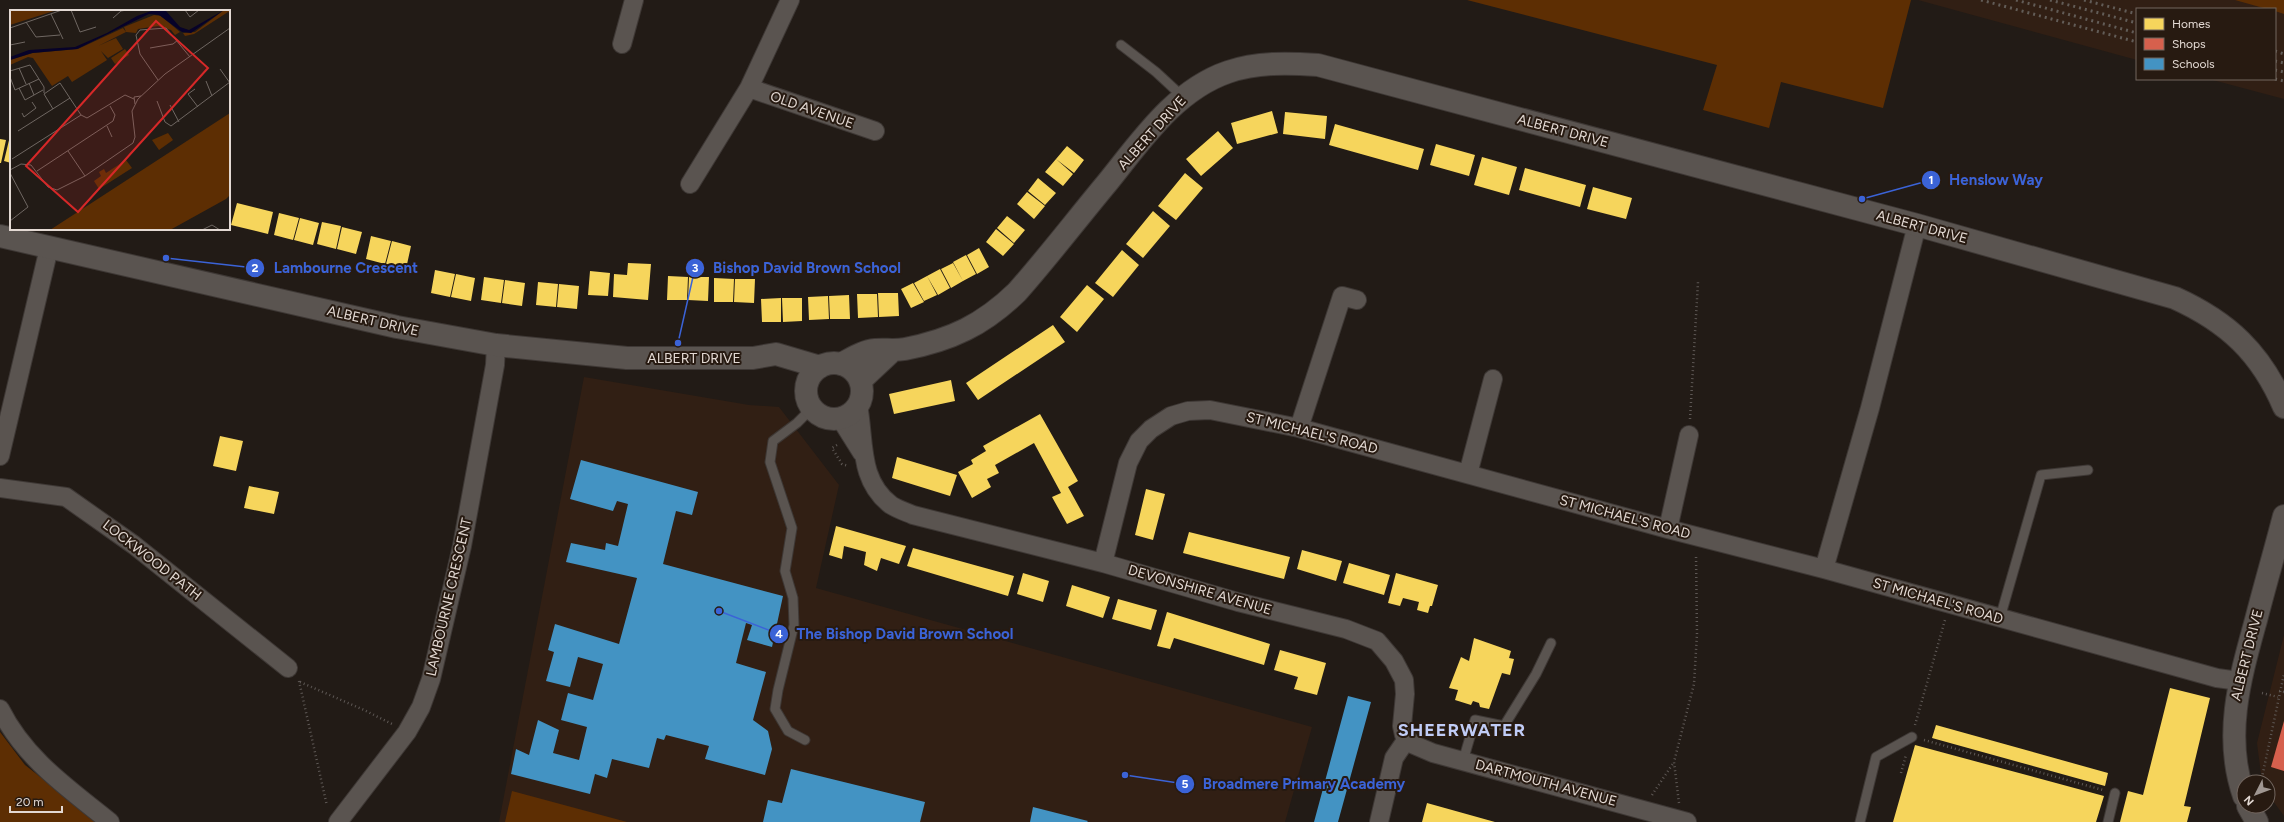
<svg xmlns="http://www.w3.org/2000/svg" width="2284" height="822" viewBox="0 0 2284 822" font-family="Figtree,sans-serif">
<rect width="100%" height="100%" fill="#221b16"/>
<path fill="#311f14" d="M1918,0H2277L2284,2V99L2209,79H2275V9H2137V60Z
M584,377L749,405L779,407L839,485L816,588L1312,727L1285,822H499Z
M2284,635V816L2268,794V782H2262L2257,743Z"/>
<path fill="#5d2e03" d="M1467,0H1911L1883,108L1781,82L1769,128L1703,110L1717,65Z
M2235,0H2284V14L2275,11V9H2267Z
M0,732L25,765L98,822H0Z
M512,791L627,822H505Z"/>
<path fill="#f6d55c" d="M1272,111L1278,133L1237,144L1231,123Z
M1285,112L1327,116L1325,139L1283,134Z
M1335,124L1424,149L1418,170L1329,145Z
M1218,131L1233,148L1201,176L1186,159Z
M10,136H11V163L4,161Z
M0,139L6,140L1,163H0Z
M1436,144L1475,155L1469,176L1430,165Z
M1067,146L1084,160L1074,173L1056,159Z
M1482,157L1517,167L1509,195L1474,185Z
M1056,159L1073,174L1063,186L1045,172Z
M1525,168L1586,185L1580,207L1519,190Z
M1185,173L1203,188L1176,220L1158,206Z
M1038,178L1056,193L1045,205L1028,191Z
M1593,187L1632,198L1626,219L1587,209Z
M1027,192L1045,206L1034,219L1017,204Z
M237,203L273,212L268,234L231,225Z
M1153,211L1170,226L1143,258L1126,244Z
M279,213L299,218L293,240L274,235Z
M1007,216L1025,230L1014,243L997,228Z
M300,218L319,223L313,245L294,240Z
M322,222L341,226L336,249L317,244Z
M342,227L362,232L356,254L337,249Z
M996,229L1014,244L1003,256L986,242Z
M371,236L391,241L385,264L366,259Z
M392,241L411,246L406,269L386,264Z
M979,248L989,267L977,274L967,255Z
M1122,250L1139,265L1113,297L1095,283Z
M966,255L976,274L963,281L953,262Z
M628,263L651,264L648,300L613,297L614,274L627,275Z
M953,263L963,281L951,288L941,269Z
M940,269L950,288L938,295L927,276Z
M435,270L455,274L450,297L431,293Z
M590,271L610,273L608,296L588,295Z
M456,274L475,278L471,301L451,297Z
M668,276L688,277L687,300H667Z
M927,276L937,295L924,301L914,283Z
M484,277L504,280L501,303L481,300Z
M689,277H709L708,301L688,300Z
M714,278L734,279L733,302H714Z
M735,279H755L754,303L734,302Z
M505,280L525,283L522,306L502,303Z
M538,282L558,284L556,307L536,305Z
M913,283L924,302L911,308L901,289Z
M559,284L579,286L577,309L557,307Z
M1087,285L1104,299L1077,332L1060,317Z
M878,293H898L899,316L879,317Z
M857,294H877L878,317L858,318Z
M849,295L850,319H830L829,296Z
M828,296L829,319L809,320L808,297Z
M781,298V322H762L761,299Z
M782,298H802V321L783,322Z
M1053,325L1065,342L978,400L966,383Z
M951,380L955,401L894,414L889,394Z
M1040,414L1078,481L1068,487L1084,516L1067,524L1052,497L1061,493L1034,443L995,465L999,473L987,479L991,487L972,498L958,472L973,464L971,460L986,451L983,446Z
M220,436L243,441L236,471L213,466Z
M897,457L957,475L950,496L892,478Z
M249,486L279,492L274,514L244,508Z
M1146,489L1165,494L1153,540L1135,535Z
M836,526L906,546L899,564L881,558L877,571L864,565L866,552L844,546L842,559L829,555Z
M1189,532L1290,557L1284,579L1183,553Z
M913,548L1014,576L1008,596L907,566Z
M1302,550L1342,561L1336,581L1297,569Z
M1349,563L1390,575L1384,595L1343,583Z
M1023,573L1049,581L1043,602L1017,594Z
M1396,573L1438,585L1432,606H1430L1428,613L1417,610L1419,602L1403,598L1400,606L1388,603Z
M1072,585L1110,597L1103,618L1066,606Z
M1118,599L1157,610L1151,630L1112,619Z
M1167,612L1270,644L1264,665L1174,638L1170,649L1157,646Z
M1474,638L1511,651L1509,658L1514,659L1510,675L1502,673L1489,709L1480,707L1479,703L1473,701L1471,705L1455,700L1458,690L1449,688L1461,657L1469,661Z
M1280,650L1326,663L1317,695L1294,689L1298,677L1274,670Z
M2170,688L2210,698L2184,806L2191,807L2187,822H2120L2128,791L2143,795Z
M1936,725L2108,773L2105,786L1932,738Z
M1915,745L2104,796L2096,822H1893Z
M1427,803L1495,822H1422Z"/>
<path fill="#d6604d" d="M2284,721V771L2271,767Z"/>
<path fill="#4393c3" d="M581,460L698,492L692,515L676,511L663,564L783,596L772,647L747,640L752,625L746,623L736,663L766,672L753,720L768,731L772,749L765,775L705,759L709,746L666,735L664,740L657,738L649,768L612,759L607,778L595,774L590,794L511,774L516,749L529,755L538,720L559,730L553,753L579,760L587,727L561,720L568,693L593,700L603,664L578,657L570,687L546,681L554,652L548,650L555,624L619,644L637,578L566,562L571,543L605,550L606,543L618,546L628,504L617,501L613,511L570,499Z
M1348,696L1371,702L1338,822H1314Z
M791,769L925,802L920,822H763L768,800L782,803Z
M1033,807L1088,821L1087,822H1030Z"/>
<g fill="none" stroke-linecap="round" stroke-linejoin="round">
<g stroke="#3e3835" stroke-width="11">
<path id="service" d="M1121,45L1156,72L1183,97
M2000,618L2041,475L2088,470
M805,740L788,731L775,709L778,690L794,625L793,598L785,571L792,528L770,462L773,441L797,423L812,408
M1463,761L1475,720L1504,726L1536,674L1551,643
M1860,822L1876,757L1912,737
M2108,822L2115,793"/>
</g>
<g stroke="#3e3835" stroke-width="20">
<path id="minor" d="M622,44L634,0
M749,88L875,131
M690,184L749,88L790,0
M858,405C865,441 858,480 891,505C897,509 906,512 913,515L1103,563L1238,602L1346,629L1377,641L1394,661L1404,680L1405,694L1402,726L1404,735L1412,744L1433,753L1687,822
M840,418L862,453
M1299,428L1342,296L1357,300
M0,456L49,248
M1468,474L1493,379
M0,488L66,497L134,545L288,668
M1668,529L1689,435
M1103,563L1128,463L1139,441L1151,429L1171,416L1188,411L1210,410L1299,428L1668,529L1824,569L2217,678L2239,681
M1824,569L1870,408L1917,225
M0,709C25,759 68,788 110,822
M338,822L407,732L421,707L431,679L462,546L495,365L496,345
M1379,822L1394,758L1407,739"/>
</g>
<g stroke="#3e3835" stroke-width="24">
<path id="tertiary" d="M0,236L397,327L496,345L627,358H753L776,354L820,367
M806 391a28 28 0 1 1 56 0a28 28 0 1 1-56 0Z
M841,364C851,359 863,351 875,350C885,349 894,351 905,349C951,340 983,325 1017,292C1048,257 1077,219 1107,183C1141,141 1175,90 1228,72C1257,62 1288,63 1318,65L1917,225L2175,298C2228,322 2261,353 2284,407
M860,381L892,351
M2244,796C2223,736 2240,678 2256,620C2265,585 2275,551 2284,516
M2248,806L2257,822"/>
</g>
<path stroke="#5e5855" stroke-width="2.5" stroke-dasharray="1 3" stroke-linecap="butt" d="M1690,419L1698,282
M837,445L832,448L842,464L848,466
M299,681L327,806
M300,682L364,710L392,724
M2279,691L2284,692
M2262,693L2278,697
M1915,725L1945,620
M1924,740L2103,790
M1901,773L1906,755
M2261,782L2284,674
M1652,795L1674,762
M1679,803L1674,762L1694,684L1697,634L1696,554"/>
<use href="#service" stroke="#5a5450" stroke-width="9"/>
<use href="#minor" stroke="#5a5450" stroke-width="18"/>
<use href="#tertiary" stroke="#5a5450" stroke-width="22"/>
<path stroke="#625c57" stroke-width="3" stroke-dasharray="2 4" stroke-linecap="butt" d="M1981,0L2137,42
M2016,0L2137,33
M2050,0L2137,23
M2084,0L2137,14
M2275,51L2284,54
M2275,61L2284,63
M2275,70L2284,72
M2275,79L2284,81"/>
</g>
<g text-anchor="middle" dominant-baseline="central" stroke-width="4" stroke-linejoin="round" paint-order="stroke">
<g font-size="14" fill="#e3d9d3" stroke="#271a11">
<text transform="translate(812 110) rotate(19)">OLD AVENUE</text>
<text transform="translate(1563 131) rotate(15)">ALBERT DRIVE</text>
<text transform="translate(1152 133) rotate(-48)">ALBERT DRIVE</text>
<text transform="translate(1922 227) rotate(15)">ALBERT DRIVE</text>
<text transform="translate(373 321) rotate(13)">ALBERT DRIVE</text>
<text x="694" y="358">ALBERT DRIVE</text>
<text transform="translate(1312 433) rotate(14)">ST MICHAEL'S ROAD</text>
<text transform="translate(1625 517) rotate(15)">ST MICHAEL'S ROAD</text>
<text transform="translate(152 560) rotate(38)">LOCKWOOD PATH</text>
<text transform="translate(1200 590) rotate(16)">DEVONSHIRE AVENUE</text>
<text transform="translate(449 597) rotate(-77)">LAMBOURNE CRESCENT</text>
<text transform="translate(1938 601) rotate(16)">ST MICHAEL'S ROAD</text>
<text transform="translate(2247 655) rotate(-76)">ALBERT DRIVE</text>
<text transform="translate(1546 783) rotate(15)">DARTMOUTH AVENUE</text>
</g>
<g font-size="18" font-weight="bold" letter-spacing="1" fill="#c0ccf6" stroke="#271a11">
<text x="1462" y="730">SHEERWATER</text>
</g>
</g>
<g transform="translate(10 10)">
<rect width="220" height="220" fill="#221b16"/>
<path d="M0,0L22,1L47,0L0,15ZM214,0H220V3L218,2L184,24L175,26L173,23L185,22ZM144,5L151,6L170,22L165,25L161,20L148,16L128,19L126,23L116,22L114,17ZM113,18L116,22L88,36L106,28L113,39L98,48L91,41L97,50L62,72L58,66L42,76L23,48L18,47L0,55V50L23,43L68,39ZM115,39L119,45L105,54L101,48ZM220,103V185L216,189L160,220H40ZM158,123L163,130L149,140L142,130ZM116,150L122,158L89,179L84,171L91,166L89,162L94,159L96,163Z" fill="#5d2e03"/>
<path d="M144,0L156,1L170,17L179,20L214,0L181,23L172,22L149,5L139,4L67,39L22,43L0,50V47L19,40L65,37L97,23L127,6Z" fill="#070229"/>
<path fill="none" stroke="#6f6762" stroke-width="1" d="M61,0L70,22L86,17M175,0L180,7L189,0M41,4L53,29M103,8L111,1L117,0M16,12L26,27L50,25M0,18L52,0M0,35L15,32M140,38L163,34L168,30M9,58L16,74M210,59L220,73M0,61L20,55L34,77V83M0,67L5,80L29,69M148,70L130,44L126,25L130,20L156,18L180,47M196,71L202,86M19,73L24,85L33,80M9,78L15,90L24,85M185,79L178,84L188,97M147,91L155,112L161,116L220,72M125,94L124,87L131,86M160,95L169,112M43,99L34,84L50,73L71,105L77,108L115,85L124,89M12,103L14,107L26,98L22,92M97,116L102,127M8,121L60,88M58,141L75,166M2,149L71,105M0,160L11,154L21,155L38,177L47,180L75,166L123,133L125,127L122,101L128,89L155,64L220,18M27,161L103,111L105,105L100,96M0,163L18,197L0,211M192,220L202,215L210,220"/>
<path fill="#d62828" fill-opacity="0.15" stroke="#d62828" stroke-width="2" d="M146,11L198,58L68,202L16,156Z"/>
<rect width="220" height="220" fill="none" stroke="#e3d9d3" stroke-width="2"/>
</g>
<path fill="none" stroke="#3b63d7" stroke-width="1.5" d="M1862 199L1931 180M166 258L255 268M678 343L695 268M719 611L779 634M1125 775L1185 784"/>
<g fill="#3b63d7" stroke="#271a11" stroke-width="1.5">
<circle cx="1862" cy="199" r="4"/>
<circle cx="166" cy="258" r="4"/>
<circle cx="678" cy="343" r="4"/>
<circle cx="719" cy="611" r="4"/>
<circle cx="1125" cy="775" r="4"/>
<circle cx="1931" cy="180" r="10"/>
<circle cx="255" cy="268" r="10"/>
<circle cx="695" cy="268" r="10"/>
<circle cx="779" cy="634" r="10"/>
<circle cx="1185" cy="784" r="10"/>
</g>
<g font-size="12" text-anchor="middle" font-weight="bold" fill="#fff">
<text x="1931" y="184">1</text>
<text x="255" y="272">2</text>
<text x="695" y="272">3</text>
<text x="779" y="638">4</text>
<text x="1185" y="788">5</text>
</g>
<g font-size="15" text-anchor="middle" font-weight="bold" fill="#3b63d7" stroke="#271a11" stroke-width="4" stroke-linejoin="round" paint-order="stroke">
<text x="1996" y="185">Henslow Way</text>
<text x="346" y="273">Lambourne Crescent</text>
<text x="807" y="273">Bishop David Brown School</text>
<text x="905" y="639">The Bishop David Brown School</text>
<text x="1304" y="789">Broadmere Primary Academy</text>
</g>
<rect x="2136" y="8" width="140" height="72" fill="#271a11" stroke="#72665f"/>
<rect x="2144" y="18" width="20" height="12" fill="#f6d55c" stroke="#72665f"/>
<text x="2172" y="28" font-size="12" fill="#e3d9d3">Homes</text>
<rect x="2144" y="38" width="20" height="12" fill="#d6604d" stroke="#72665f"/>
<text x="2172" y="48" font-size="12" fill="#e3d9d3">Shops</text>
<rect x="2144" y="58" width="20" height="12" fill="#4393c3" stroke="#72665f"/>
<text x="2172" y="68" font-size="12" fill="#e3d9d3">Schools</text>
<g transform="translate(2256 794) rotate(228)"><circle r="19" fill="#271a11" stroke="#72665f"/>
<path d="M0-3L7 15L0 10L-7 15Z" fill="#9f9691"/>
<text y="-6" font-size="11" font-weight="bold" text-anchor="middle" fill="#e3d9d3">N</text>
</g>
<path d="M10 806v6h52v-6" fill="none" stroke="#e3d9d3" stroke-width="2"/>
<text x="16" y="806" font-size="12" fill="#e3d9d3" stroke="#271a11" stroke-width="3" paint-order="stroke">20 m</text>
</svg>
